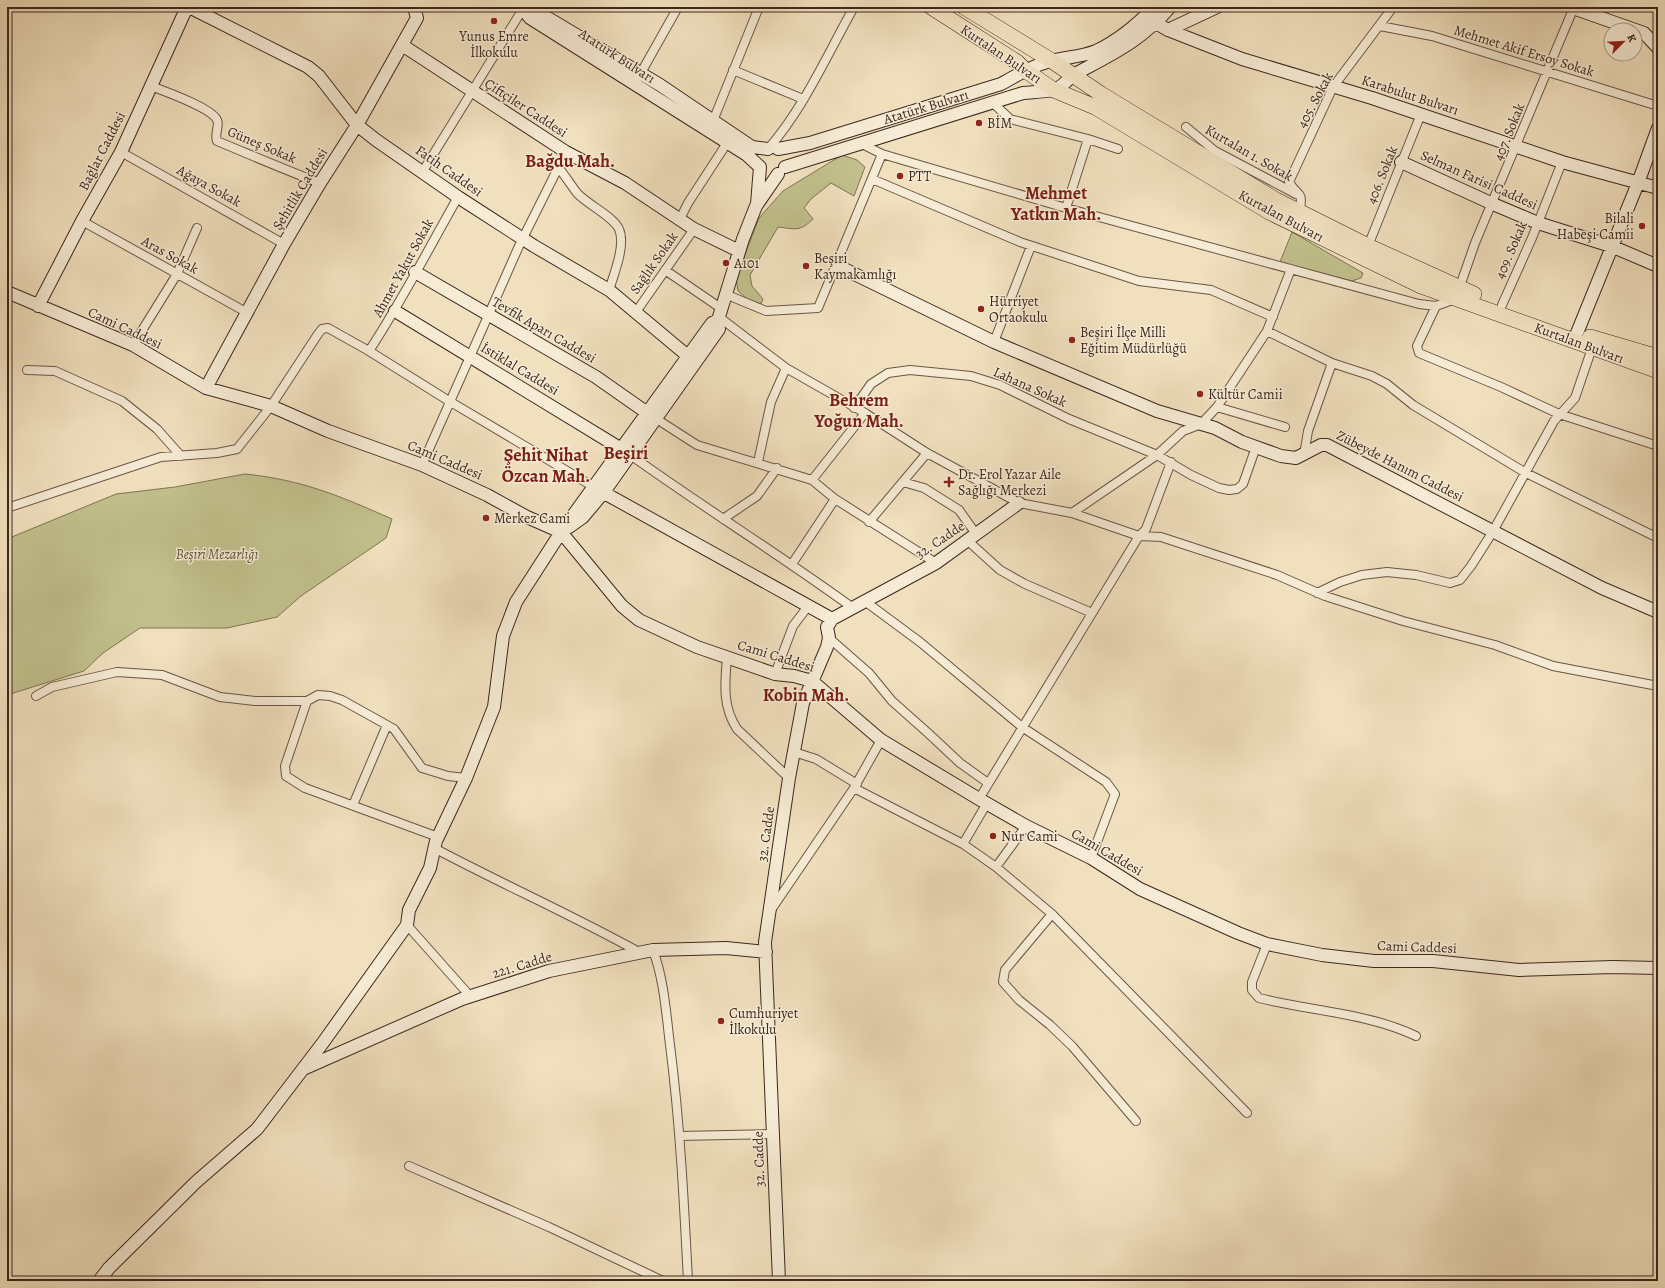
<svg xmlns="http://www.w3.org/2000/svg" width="1665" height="1288" viewBox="0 0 1665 1288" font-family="Alegreya,serif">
<rect width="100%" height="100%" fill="#f1e0be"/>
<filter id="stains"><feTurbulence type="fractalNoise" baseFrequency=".005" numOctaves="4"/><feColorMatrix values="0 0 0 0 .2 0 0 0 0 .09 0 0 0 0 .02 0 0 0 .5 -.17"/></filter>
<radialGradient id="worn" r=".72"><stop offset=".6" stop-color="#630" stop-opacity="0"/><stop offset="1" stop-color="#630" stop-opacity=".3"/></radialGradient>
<path fill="#c1c08c" stroke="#7f7455" d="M842,155L857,160L865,167L854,196L831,183L811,199L804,208L813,219C800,232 795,229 778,227L750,275L752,286L763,299L761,304L747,299L738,291L736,278L759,218L783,191Z
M1292,232L1363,273L1361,278L1352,281L1280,262Z
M245,474C303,480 340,496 392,519L386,538L301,596L277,617L227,628H140L103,653L84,671L7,695V539L116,494L175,487Z"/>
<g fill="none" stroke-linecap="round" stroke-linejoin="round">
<g stroke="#6a5546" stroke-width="10">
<path id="street" d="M1380,26L1432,36L1658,106
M733,70L803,99
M638,78L678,7
M151,86C164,91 212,108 217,120C220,126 214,134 217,141C251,155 285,170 320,183
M992,102L1010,119L1088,139L1118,149
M713,121L759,7
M1186,127L1215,151L1296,194
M860,143L882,154L1066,208L1419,304L1436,306L1455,299
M768,149C804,108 827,55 854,7
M121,152L284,244
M559,168C565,176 571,185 577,193C588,205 613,216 619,229C626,245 614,274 609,290
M423,171L524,7
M872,179L1020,242L1139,281L1211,290L1273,317
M1066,208L1088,139
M1300,211C1303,188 1298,198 1289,182L1333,87L1393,7
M680,219L688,203L727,143
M82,221L246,312
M1368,246L1421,114
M665,270L722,309
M1459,289L1475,243L1574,7
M725,294L766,311L818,308L882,154
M1502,305L1532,238L1562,162
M1436,306L1417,346L1419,353L1501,387L1559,414L1658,446
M636,312L694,229
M719,317L786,368L865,413L927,453L1019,503L1072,513L1139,536L1161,537L1277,575L1325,596L1403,621L1495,645L1553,666L1658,686
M1267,331L1332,363L1372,376L1387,384L1413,405L1526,473L1658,538
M994,342L1031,246
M133,345L177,274L197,228
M369,351C402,301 429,248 458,197
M27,370L55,371L122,401L157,429L181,456
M1217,407L1285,427
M854,408L871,384L888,373L910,370L971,376L1000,385L1069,419L1157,455L1191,475L1219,488L1229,490L1237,489L1243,484L1256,447
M655,418L697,445L812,480L835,499L936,563
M629,454C703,507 780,555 853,608
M1304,455L1308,431L1332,363
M758,462L771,402L786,368
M422,465L519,246L566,152
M812,480L865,413
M903,482L924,488L959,510L976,534
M7,508L161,457L217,453L237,449L271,406L318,334L322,329L328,328L369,351L449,401L594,487
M1072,513L1157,455L1183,431L1201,424L1217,407L1267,331L1291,269
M723,519L757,496L777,468
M869,522L927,453
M967,540L1000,570L1025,584L1092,613
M792,564L835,499
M1317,593L1340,582L1362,575L1387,572L1416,575L1450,583L1460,580L1471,566L1492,533L1554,421L1575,398L1592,348
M866,602L920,642L1022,727L1106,782L1115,794L1091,858
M829,638L869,673L892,701L928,733L960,763L988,783
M727,657C725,683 722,706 737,729L789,778
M775,674L793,626L809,605
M36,696L52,687L117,672L162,675L220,697L255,701H307L318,695L330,696L342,700L394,729L422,768L448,776L466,778
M307,701L285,766L286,776L305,788L438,837
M794,752L816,759L857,784
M854,788L963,844L996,867L1052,914L1247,1113
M979,799L1139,536L1146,529L1171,462
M353,805L387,725
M963,844L987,803
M434,848C502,884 572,915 639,952
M996,867L1026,826
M771,910L854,788L881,740
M1052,914L1005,970L1003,982L1019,1000L1050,1025L1072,1046L1136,1121
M407,925L470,996
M1267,944L1252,982V990L1259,998C1311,1011 1368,1013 1416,1036
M653,950C664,980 666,1012 670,1045C680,1123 684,1202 688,1281
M680,1136L773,1134
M409,1166L549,1227L663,1281"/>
</g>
<g stroke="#3d271e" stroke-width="14">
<path id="secondary" d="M189,7L308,67L319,76L357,125L376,140L458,197L534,246L609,290L695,362
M521,7L530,18L747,155L760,167L757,204
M532,7L536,11L660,85L752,147L768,149
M1570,7L1644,33L1658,48
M1156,23L1168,30L1242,59L1372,98L1562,162L1658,188
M1168,30L1217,7
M402,45L566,152L625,183L694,229L739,251
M778,149L810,143L1001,84C1017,75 1034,65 1051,61C1066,57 1081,57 1096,51C1119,40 1137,25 1154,7
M1401,162L1493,204L1538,223L1611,246L1658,266
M785,167L1023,93C1033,92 1043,92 1053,90C1063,88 1067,79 1075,74C1114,53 1141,41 1170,7
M836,265L994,342L1157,411L1215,428L1242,442L1281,456L1296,458L1321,445H1327L1602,588L1658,612
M415,272L596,377L653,417
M7,292L133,345L206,388L271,406L328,431L422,465L487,495L527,517L561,532L622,606L639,620L697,647L775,674L794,676L812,681L881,740L979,799L1026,826L1091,858L1140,889L1238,933L1267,944L1322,955L1374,961H1433L1519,970L1613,967L1658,968
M38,306L82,221L121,152L187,7
M395,311L628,453
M1577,333L1638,183L1658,128
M206,388L284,244L320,183L357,125L417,18L414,7
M597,489L832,619
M569,527L583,517L604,492L719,329L718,320L743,239L756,206L778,174
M303,1069L462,999L549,971L653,950L726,948L766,952
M99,1281L109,1268L196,1182L257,1129L322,1044L407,925L409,910L430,868L436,841L466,778L494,707L503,636L516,602L561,532L712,323L718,320
M779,1281L765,942L789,778L803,703L827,647L829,638L827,627L832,619L936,563L1019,503"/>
</g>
<g stroke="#3d271e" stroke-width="16">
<path id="highway" d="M931,7L1017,62L1026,71L1054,90L1095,107L1269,212L1421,286L1658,371
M964,7L1052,61L1101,94L1276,200L1368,246L1474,294
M1590,337L1658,357"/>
</g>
<use href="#street" stroke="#f6ebd5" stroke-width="8"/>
<use href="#secondary" stroke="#f6ebd5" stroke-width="12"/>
<use href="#highway" stroke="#f1e0be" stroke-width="15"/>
</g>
<g fill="#8f2418" stroke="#f6ebd5" stroke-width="1.5">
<circle cx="494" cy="21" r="4"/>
<circle cx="979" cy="123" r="4"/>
<circle cx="900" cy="176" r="4"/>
<circle cx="1642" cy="226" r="4"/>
<circle cx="726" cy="263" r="4"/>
<circle cx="806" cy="266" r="4"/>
<circle cx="981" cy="309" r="4"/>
<circle cx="1072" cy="340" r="4"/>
<circle cx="1200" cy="394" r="4"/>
<path d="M947 476h4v4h4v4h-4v4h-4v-4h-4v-4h4z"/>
<circle cx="486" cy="518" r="4"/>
<circle cx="993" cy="836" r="4"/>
<circle cx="721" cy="1021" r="4"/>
</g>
<g text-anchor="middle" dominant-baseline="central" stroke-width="3" stroke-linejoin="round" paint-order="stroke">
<g font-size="14" fill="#3d271e" stroke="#f6ebd5" text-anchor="start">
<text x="494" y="36" text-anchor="middle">Yunus Emre<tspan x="494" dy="16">İlkokulu</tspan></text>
<text x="987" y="123">BİM</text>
<text x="908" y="176">PTT</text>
<text x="1634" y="218" text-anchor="end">Bilali<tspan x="1634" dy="16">Habeşi Camii</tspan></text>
<text x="814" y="258">Beşiri<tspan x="814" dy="16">Kaymakamlığı</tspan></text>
<text x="734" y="263">A101</text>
<text x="989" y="301">Hürriyet<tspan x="989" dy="16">Ortaokulu</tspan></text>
<text x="1080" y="332">Beşiri İlçe Milli<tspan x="1080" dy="16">Eğitim Müdürlüğü</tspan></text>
<text x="1208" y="394">Kültür Camii</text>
<text x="958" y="474">Dr. Erol Yazar Aile<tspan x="958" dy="16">Sağlığı Merkezi</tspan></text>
<text x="494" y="518">Merkez Cami</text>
<text x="1001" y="836">Nur Cami</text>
<text x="729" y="1013">Cumhuriyet<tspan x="729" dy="16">İlkokulu</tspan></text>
</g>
<g font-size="14" fill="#3d271e" stroke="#f6ebd5">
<text transform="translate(1524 51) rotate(17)">Mehmet Akif Ersoy Sokak</text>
<text transform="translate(1001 54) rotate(34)">Kurtalan Bulvarı</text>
<text transform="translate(617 56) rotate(33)">Atatürk Bulvarı</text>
<text transform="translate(1410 95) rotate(18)">Karabulut Bulvarı</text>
<text transform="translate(1315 100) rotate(-62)">405. Sokak</text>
<text transform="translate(926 107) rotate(-17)">Atatürk Bulvarı</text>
<text transform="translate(526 108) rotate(33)">Çiftçiler Caddesi</text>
<text transform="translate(1509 132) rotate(-68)">407. Sokak</text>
<text transform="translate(262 145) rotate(23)">Güneş Sokak</text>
<text transform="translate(102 151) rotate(-63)">Bağlar Caddesi</text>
<text transform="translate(1249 153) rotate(30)">Kurtalan 1. Sokak</text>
<text transform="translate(449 171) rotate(35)">Fatih Caddesi</text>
<text transform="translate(1382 175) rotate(-68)">406. Sokak</text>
<text transform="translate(1479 180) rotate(24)">Selman Farisi Caddesi</text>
<text transform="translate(209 186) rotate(29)">Ağaya Sokak</text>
<text transform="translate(300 189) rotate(-59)">Şehitlik Caddesi</text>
<text transform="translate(1281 216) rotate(28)">Kurtalan Bulvarı</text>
<text transform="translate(1511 250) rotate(-67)">409. Sokak</text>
<text transform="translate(170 255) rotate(29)">Aras Sokak</text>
<text transform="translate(654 263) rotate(-55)">Sağlık Sokak</text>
<text transform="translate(403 268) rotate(-61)">Ahmet Yakut Sokak</text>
<text transform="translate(125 328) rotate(25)">Cami Caddesi</text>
<text transform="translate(544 330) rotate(30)">Tevfik Aparı Caddesi</text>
<text transform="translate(1579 343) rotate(20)">Kurtalan Bulvarı</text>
<text transform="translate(520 369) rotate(31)">İstiklal Caddesi</text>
<text transform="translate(1030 387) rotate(24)">Lahana Sokak</text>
<text transform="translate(445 460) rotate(23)">Cami Caddesi</text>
<text transform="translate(1400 466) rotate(27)">Zübeyde Hanım Caddesi</text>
<text transform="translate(940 540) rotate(-34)">32. Cadde</text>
<text transform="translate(776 656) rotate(17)">Cami Caddesi</text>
<text transform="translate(766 834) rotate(-82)">32. Cadde</text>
<text transform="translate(1107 852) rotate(30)">Cami Caddesi</text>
<text transform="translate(1417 947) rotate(2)">Cami Caddesi</text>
<text transform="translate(522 965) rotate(-17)">221. Cadde</text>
<text transform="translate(759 1159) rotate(-92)">32. Cadde</text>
</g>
<g font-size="14" font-style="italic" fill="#5e4d3a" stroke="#f6ebd5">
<text x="217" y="554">Beşiri Mezarlığı</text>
</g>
<g font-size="18" font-weight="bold" fill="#7a1f14" stroke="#f6ebd5">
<text x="570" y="161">Bağdu Mah.</text>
<text x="1056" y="193">Mehmet<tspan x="1056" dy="21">Yatkın Mah.</tspan></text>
<text x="859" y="400">Behrem<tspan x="859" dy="21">Yoğun Mah.</tspan></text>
<text x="626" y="453">Beşiri</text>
<text x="546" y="455">Şehit Nihat<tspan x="546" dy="21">Özcan Mah.</tspan></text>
<text x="806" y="695">Kobin Mah.</text>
</g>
</g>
<rect width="1665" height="1288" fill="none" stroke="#f1e0be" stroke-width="24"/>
<rect x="8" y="8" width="1649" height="1272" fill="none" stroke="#3d271e" stroke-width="2"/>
<rect x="12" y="12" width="1641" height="1264" fill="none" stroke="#3d271e"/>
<g transform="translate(1623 42) rotate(66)"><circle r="19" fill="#f6ebd5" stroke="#ac9d8c"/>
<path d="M0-3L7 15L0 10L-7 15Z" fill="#8f2418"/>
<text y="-6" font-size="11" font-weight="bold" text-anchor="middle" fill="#3d271e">K</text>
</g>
<rect width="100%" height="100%" filter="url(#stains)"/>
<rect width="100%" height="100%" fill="url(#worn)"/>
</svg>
